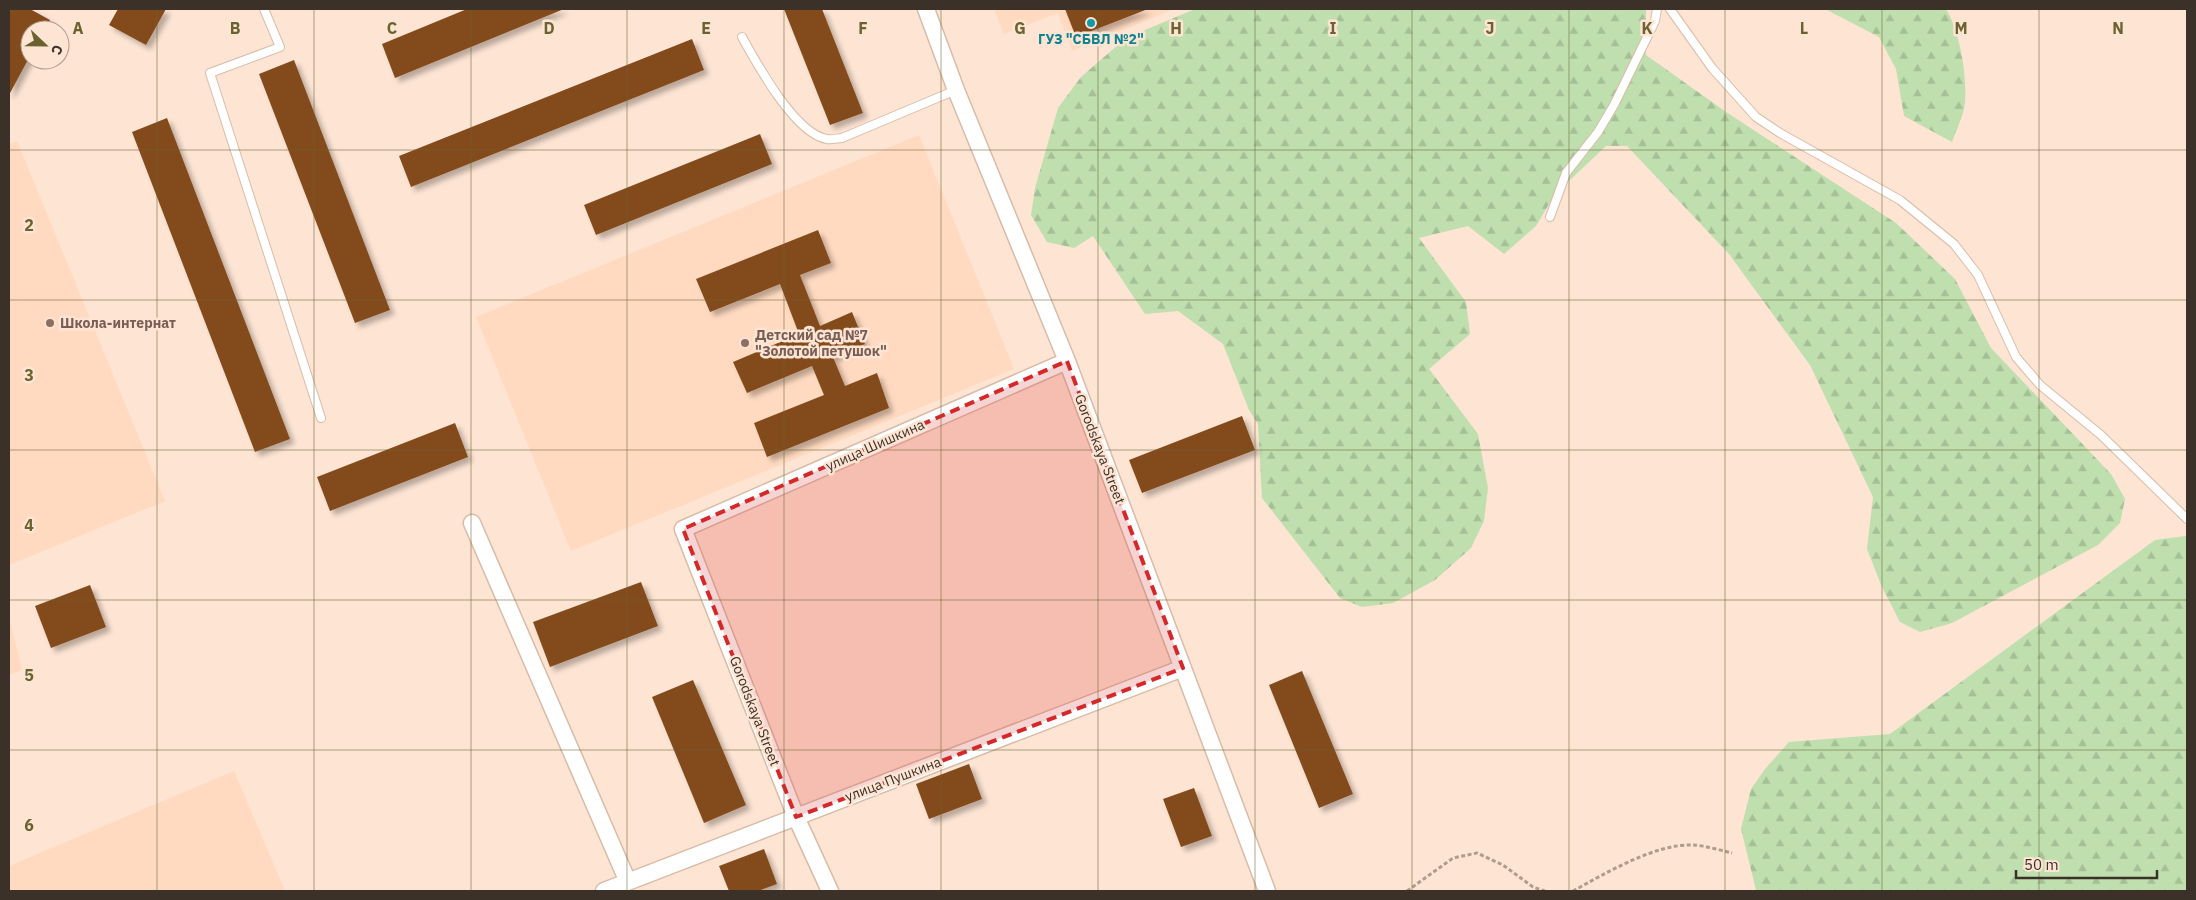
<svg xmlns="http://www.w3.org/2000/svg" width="2196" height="900" viewBox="0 0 2196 900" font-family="'IBM Plex Sans',sans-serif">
<defs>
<pattern id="forest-firs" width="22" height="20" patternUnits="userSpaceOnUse" patternTransform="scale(1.25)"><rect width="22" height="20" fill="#bfdfae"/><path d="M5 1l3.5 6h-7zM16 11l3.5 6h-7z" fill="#a5c096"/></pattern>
<filter id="shadow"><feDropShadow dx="4.5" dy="4.5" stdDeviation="2.5" flood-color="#0004"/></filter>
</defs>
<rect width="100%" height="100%" fill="#fde4d3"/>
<path fill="#ffdac0" d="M994,9H1174L1072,51L1058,13L1004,34Z
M919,135L1014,369L571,551L476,317Z
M17,141L165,501L9,565V144Z
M9,617L22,670L9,675Z
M234,771L285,891H9V866Z"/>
<path fill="url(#forest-firs)" d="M1195,9H1646V55L1726,112L1896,223L1955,279L1991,348L2111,474L2125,499L2120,523L2098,545L1952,623L1920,632L1900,622L1882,587L1867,549L1873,497L1810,365L1729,254L1627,146H1606L1555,194L1536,226L1504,254L1468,226L1419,238L1466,302L1470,334L1429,369L1478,434L1488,488L1484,521L1471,548L1435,580L1393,603L1362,607L1340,598L1262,498L1258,424L1249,410L1223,344L1178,311L1145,314L1093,236L1074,248L1047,242L1031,215L1035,188L1058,108L1081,77L1126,38Z
M1825,9H1946C1960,32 1967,75 1965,102C1964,115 1956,130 1952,142L1904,116L1896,69L1879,37Z
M2185,536L2187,537V891H1758L1756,890L1741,829L1751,789L1765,769L1789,742L1890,734L2155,540Z"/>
<path fill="#834b1d" filter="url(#shadow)" d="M9,9H30L50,20L44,30H30V56L9,95Z
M118,9H166L146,45L109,25Z
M467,9H564L395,78L382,44Z
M784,9H822L863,113L830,125Z
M1065,9H1148L1076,37Z
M692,39L704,70L411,187L399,156Z
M294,60L390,310L355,323L259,74Z
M167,118L290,439L255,452L132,132Z
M760,134L772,164L596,235L584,205Z
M818,230L831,263L800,275L820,326L852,312L865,344L833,357L845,386L877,373L889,408L767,457L754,423L824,395L812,366L747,393L733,362L799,334L780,284L710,312L696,279Z
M1242,416L1255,450L1142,493L1129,460Z
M455,423L468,457L330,511L317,477Z
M641,582L658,626L550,667L533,622Z
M90,585L106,627L51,648L35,606Z
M1302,671L1353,794L1319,808L1269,685Z
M693,680L746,805L704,823L652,697Z
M969,764L982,799L929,819L916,784Z
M1194,788L1212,836L1181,847L1163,799Z
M764,849L777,884L758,891H729L719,866Z"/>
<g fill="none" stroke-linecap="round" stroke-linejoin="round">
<g stroke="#d9bca7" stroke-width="10">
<path id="lane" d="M264,9L280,47L210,73L321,418
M1670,9L1712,68L1756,117L1780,133L1900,200L1954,244L1978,275L2016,357L2040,385L2101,435L2187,519
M742,37C757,64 795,134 827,139C832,140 838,138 842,138L956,90
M1550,217L1566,173L1598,132L1614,105L1655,21L1657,9"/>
</g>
<g stroke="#d9bca7" stroke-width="19">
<path id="street" d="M926,9L956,90L1067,361L1267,891
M472,523L628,882
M604,891L1183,668
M830,891L796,817L683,529L1067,361"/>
</g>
<path stroke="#af9c8e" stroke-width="3" stroke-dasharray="4 2.5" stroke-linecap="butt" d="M1407,891L1453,858L1477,853L1503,865L1533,887L1545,891
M1573,891C1606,873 1656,843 1694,845C1706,846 1720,850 1732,853"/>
<use href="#lane" stroke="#fff" stroke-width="8"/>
<use href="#street" stroke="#fff" stroke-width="16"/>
</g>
<path fill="#d62828" fill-opacity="0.2" stroke="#d62828" stroke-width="4" stroke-dasharray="10 6" stroke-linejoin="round" d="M1067,361L1183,668L796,817L683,529Z"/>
<path fill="none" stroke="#6a622f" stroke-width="1" stroke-opacity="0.55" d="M157,9V891M314,9V891M471,9V891M627,9V891M784,9V891M941,9V891M1098,9V891M1255,9V891M1412,9V891M1569,9V891M1725,9V891M1882,9V891M2039,9V891M9,150H2187M9,300H2187M9,450H2187M9,600H2187M9,750H2187"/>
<circle fill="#0f9aa8" stroke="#fde4d3" stroke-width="2" cx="1091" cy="23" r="5"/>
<g fill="#8d6e63" stroke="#fde4d3" stroke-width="2">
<circle cx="50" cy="323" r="5"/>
<circle cx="745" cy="343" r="5"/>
</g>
<g text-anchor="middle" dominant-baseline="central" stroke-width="5" stroke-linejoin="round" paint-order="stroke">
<g font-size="14" font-weight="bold" fill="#0d838f" stroke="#fde4d3">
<text x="1091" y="39">ГУЗ "СБВЛ №2"</text>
</g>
<g font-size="14" font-weight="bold" fill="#785e54" stroke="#fde4d3" text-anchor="start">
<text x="60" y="323">Школа-интернат</text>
<text x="755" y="335">Детский сад №7<tspan x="755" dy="16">"Золотой петушок"</tspan></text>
</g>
<g font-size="14" fill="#3c3128" stroke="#fde4d3">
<text transform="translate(875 445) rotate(-24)">улица Шишкина</text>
<text transform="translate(1100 449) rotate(69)">Gorodskaya Street</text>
<text transform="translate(755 711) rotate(69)">Gorodskaya Street</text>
<text transform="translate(893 779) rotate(-21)">улица Пушкина</text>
</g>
</g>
<g font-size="16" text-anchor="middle" font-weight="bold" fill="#6a622f" stroke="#fde4d3" stroke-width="5" stroke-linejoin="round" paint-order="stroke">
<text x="78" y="34">A</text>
<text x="235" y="34">B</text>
<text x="392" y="34">C</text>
<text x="549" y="34">D</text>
<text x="706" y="34">E</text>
<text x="863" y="34">F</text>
<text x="1020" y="34">G</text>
<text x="1176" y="34">H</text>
<text x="1333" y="34">I</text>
<text x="1490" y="34">J</text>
<text x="1647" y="34">K</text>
<text x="1804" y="34">L</text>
<text x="1961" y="34">M</text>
<text x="2118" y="34">N</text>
<text x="29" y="231">2</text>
<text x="29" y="381">3</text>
<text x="29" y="531">4</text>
<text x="29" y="681">5</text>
<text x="29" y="831">6</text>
</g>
<rect width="2196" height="900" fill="none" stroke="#3c3128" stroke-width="20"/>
<g transform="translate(45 45) rotate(112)"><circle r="24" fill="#fde4d3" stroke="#b09c8f"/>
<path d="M0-4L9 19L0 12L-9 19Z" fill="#6a622f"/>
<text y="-8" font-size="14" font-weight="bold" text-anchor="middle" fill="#3c3128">С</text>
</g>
<path d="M2016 870v8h141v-8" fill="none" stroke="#3c3128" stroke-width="2.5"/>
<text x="2024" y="870" font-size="15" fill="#3c3128" stroke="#fde4d3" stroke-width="4" paint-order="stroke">50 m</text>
</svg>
